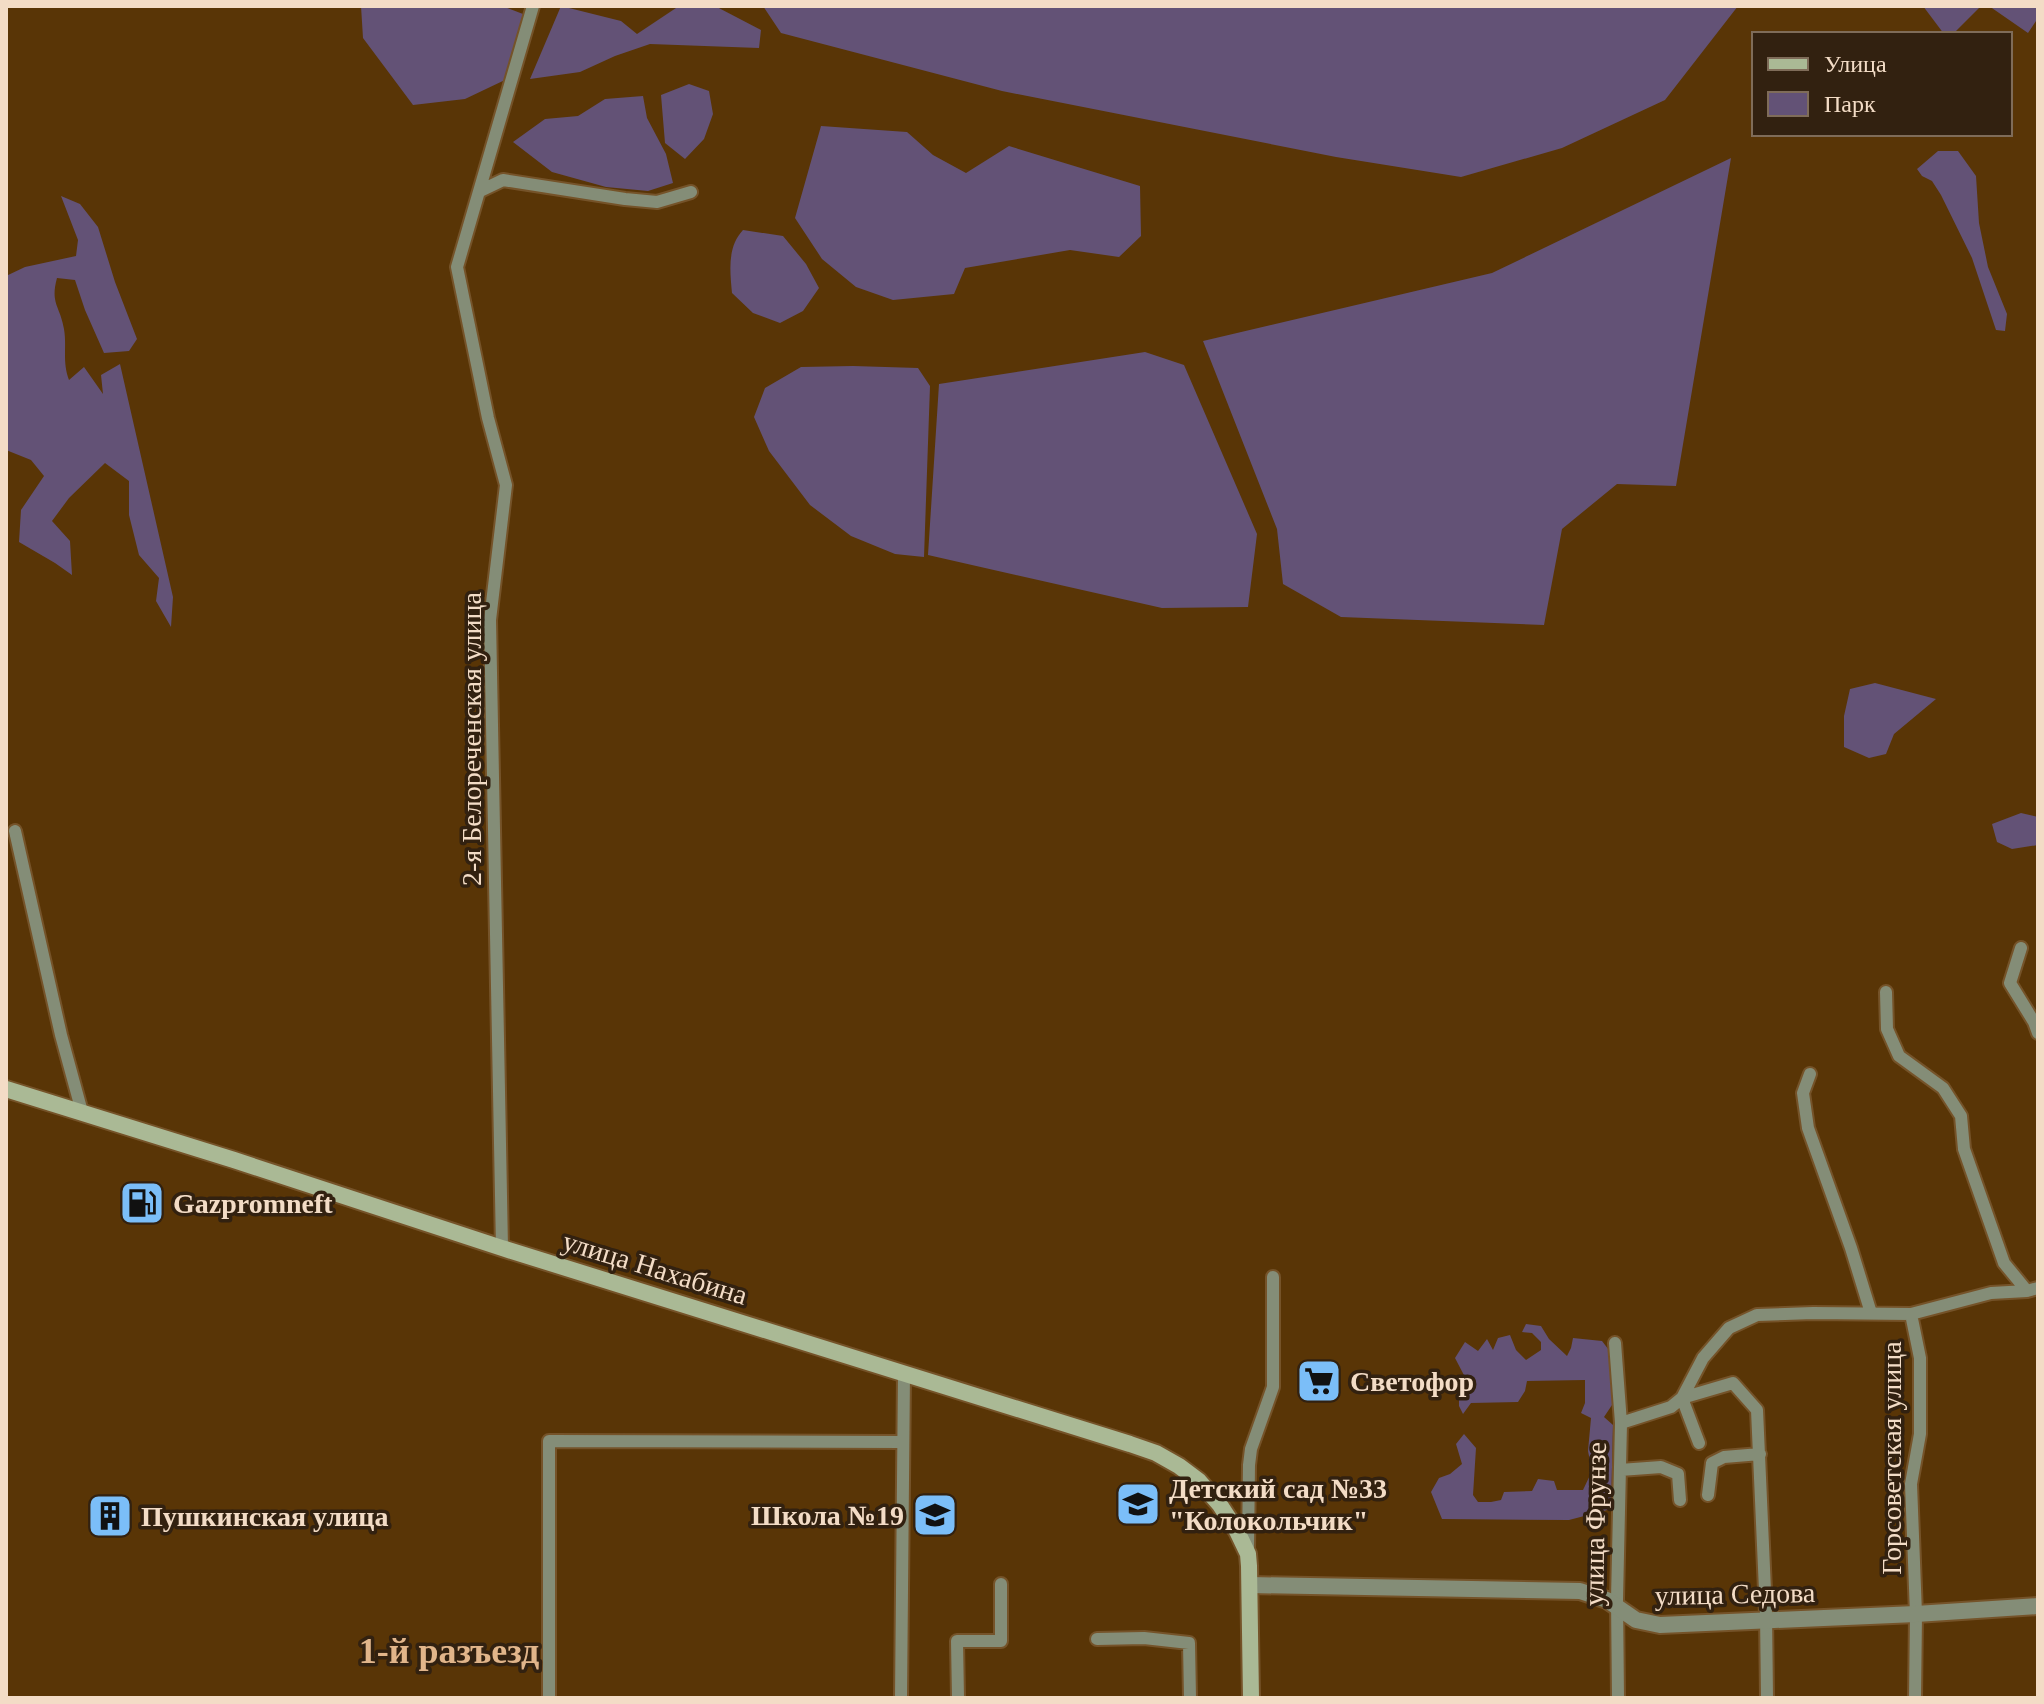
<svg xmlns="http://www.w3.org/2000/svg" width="2044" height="1704" viewBox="0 0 2044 1704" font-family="Georgia,serif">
<rect width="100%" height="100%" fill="#593506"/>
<path fill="#635276" d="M361,6H502L523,14L507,79L465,99L413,105L363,38Z
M561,6L621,21L637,34L679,6H715L761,30L759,48L650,44L615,56L580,72L530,79Z
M763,6H1738L1665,100L1562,148L1461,177L1336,157L1002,91L781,33Z
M1923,6H1981L1953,34H1944Z
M1989,6H2038V18L2028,33Z
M689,84L709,91L713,114L704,139L685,159L665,143L661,95Z
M643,96L647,118L666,154L673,183L648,191L606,187L552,172L513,142L545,119L578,116L605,99Z
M821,126L907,132L933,155L966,173L1009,146L1140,186L1141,236L1119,257L1070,250L965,268L954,294L893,300L856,287L822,259L795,218Z
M1938,151H1958L1976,176L1979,223L1988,267L2007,314L2005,331L1996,330L1972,258L1941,195L1932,181L1922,176L1917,169Z
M1731,158L1676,486L1617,484L1562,529L1544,625L1341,617L1283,584L1277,529L1203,341L1492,273Z
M61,196L80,204L98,227L115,282L137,339L129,351L104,353L85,310L75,280L57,278C50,304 60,305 64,329C67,347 62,361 69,380L84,367L103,394L101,375L120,364L173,597L171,627L156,601L159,578L139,555L129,515V481L105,463L69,498L52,521L70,541L72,575L55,563L19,542L21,510L44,476L31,460L6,450V276L25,267L76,256L78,240Z
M743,230L783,236L806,264L819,288L803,311L780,323L753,313L732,293C730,271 727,247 743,230Z
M1145,352L1184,365L1257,534L1248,607L1162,608L928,555L939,384Z
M853,366L918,368L930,386L924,557L895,554L851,536L810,505L769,451L754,417L765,388L801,367Z
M1875,683L1936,699L1894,734L1886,754L1869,758L1844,747V716L1850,689Z
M2021,813L2038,817V845L2012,849L1997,842L1992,824Z
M1526,1324L1541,1326L1549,1339L1567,1356L1571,1348L1573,1338L1602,1341L1612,1354L1614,1402L1604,1417L1613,1425L1611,1509L1569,1520L1442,1519L1431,1492L1439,1478L1450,1474L1462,1464L1456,1444L1464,1434L1476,1448L1473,1495L1478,1502H1491L1501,1500L1504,1492L1532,1491L1538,1479L1554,1481L1557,1490H1583L1592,1471L1588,1451L1591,1418L1581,1413L1585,1403V1380L1527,1381L1525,1391L1518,1402L1471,1403L1463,1414L1459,1406V1395L1470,1393L1466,1379L1455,1358L1465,1342L1478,1351L1487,1339L1493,1350L1498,1338L1510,1335L1516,1350L1526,1360L1541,1350V1342L1532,1333L1522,1332Z"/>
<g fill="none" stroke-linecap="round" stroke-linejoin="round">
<g stroke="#755329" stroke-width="16">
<path id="minor" d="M480,191L503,180L625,199L657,202L691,192
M15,831L61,1035L82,1112
M2021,948L2010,983L2034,1022L2038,1033
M1886,992L1887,1029L1899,1056L1943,1088L1961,1116L1964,1149L2004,1263L2027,1291
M1810,1074L1803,1093L1808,1128L1851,1248L1871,1313
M502,1248L490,620L506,485L488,418L457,267L533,6
M1911,1314L1920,1358V1434L1911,1484L1916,1614L1915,1698
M1615,1343L1621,1423L1617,1599L1618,1698
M1682,1398L1703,1358L1729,1328L1757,1315L1813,1313L1911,1314L1991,1293L2027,1291L2038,1288
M1682,1398L1699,1443
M1621,1423L1671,1407L1682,1398L1733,1383L1757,1410L1766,1613L1767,1698
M1620,1470L1661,1467L1678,1474L1680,1500
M1708,1495L1712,1463L1724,1457L1760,1454
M1248,1551L1249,1465L1251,1449L1273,1387V1277
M1097,1639L1144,1638L1189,1643L1190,1698
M549,1698V1441L902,1442
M901,1698L904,1373
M958,1698L957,1641H1001V1584"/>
</g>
<g stroke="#755329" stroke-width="20">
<path id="tertiary" d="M1250,1585L1580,1591L1607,1600L1636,1620L1660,1625L1916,1614L2038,1606"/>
</g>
<g stroke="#755329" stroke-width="20">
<path id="secondary" d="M6,1089L234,1160L502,1248L1130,1444L1156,1453L1179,1466L1199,1481L1220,1505L1237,1531L1248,1554L1249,1566L1251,1698"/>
</g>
<use href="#minor" stroke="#848d77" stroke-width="12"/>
<use href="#tertiary" stroke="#848d77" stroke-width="16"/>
<use href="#secondary" stroke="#aab995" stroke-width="16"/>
</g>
<defs>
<g id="fuel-square" transform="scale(2.3)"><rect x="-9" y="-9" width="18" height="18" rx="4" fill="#7bbef8" stroke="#322110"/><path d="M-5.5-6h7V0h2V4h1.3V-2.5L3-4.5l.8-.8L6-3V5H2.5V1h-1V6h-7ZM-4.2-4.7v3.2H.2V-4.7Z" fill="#111"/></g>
<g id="supermarket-square" transform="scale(2.3)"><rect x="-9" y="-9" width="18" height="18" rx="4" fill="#7bbef8" stroke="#322110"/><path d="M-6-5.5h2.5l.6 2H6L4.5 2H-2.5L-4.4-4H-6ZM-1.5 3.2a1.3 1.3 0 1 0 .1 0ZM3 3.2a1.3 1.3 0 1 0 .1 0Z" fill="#111"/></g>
<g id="school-square" transform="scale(2.3)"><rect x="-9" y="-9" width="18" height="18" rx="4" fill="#7bbef8" stroke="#322110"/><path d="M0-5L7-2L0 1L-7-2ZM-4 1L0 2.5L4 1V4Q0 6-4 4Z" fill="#111"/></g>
<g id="building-square" transform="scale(2.3)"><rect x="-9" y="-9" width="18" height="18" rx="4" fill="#7bbef8" stroke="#322110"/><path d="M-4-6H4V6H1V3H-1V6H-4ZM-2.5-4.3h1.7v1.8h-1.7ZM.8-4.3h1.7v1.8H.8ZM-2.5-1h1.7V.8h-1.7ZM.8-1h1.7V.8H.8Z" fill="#111"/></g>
</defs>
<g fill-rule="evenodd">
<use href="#fuel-square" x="142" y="1203"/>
<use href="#supermarket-square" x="1319" y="1381"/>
<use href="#school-square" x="1138" y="1504"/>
<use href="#school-square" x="935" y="1515"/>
<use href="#building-square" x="110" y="1516"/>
</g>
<g text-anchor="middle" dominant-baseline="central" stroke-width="7" stroke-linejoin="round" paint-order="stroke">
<g font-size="28" fill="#f3dcc6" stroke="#322110">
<text transform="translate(471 739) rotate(-90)">2-я Белореченская улица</text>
<text transform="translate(655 1268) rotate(17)">улица Нахабина</text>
<text transform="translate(1891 1458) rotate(-90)">Горсоветская улица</text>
<text transform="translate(1595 1524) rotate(-89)">улица Фрунзе</text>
<text transform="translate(1735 1594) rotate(-1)">улица Седова</text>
</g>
<g font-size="28" font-weight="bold" fill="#f3dcc6" stroke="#322110" text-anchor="start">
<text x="173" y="1203">Gazpromneft</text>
<text x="1350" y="1381">Светофор</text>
<text x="1169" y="1488">Детский сад №33<tspan x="1169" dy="32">"Колокольчик"</tspan></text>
<text x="904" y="1515" text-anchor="end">Школа №19</text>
<text x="141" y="1516">Пушкинская улица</text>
</g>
<g font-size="36" font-weight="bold" fill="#e1b58a" stroke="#322110">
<text x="449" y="1651">1-й разъезд</text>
</g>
</g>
<rect width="2044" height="1704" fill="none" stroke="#f3dcc6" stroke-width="16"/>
<rect x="1752" y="32" width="260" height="104" fill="#322110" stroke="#7f6c59" stroke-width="2"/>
<rect x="1768" y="58" width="40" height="12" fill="#aab995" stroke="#7f6c59" stroke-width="2"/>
<text x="1824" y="72" font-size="24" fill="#f3dcc6">Улица</text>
<rect x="1768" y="92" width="40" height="24" fill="#635276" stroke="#7f6c59" stroke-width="2"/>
<text x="1824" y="112" font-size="24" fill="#f3dcc6">Парк</text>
</svg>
